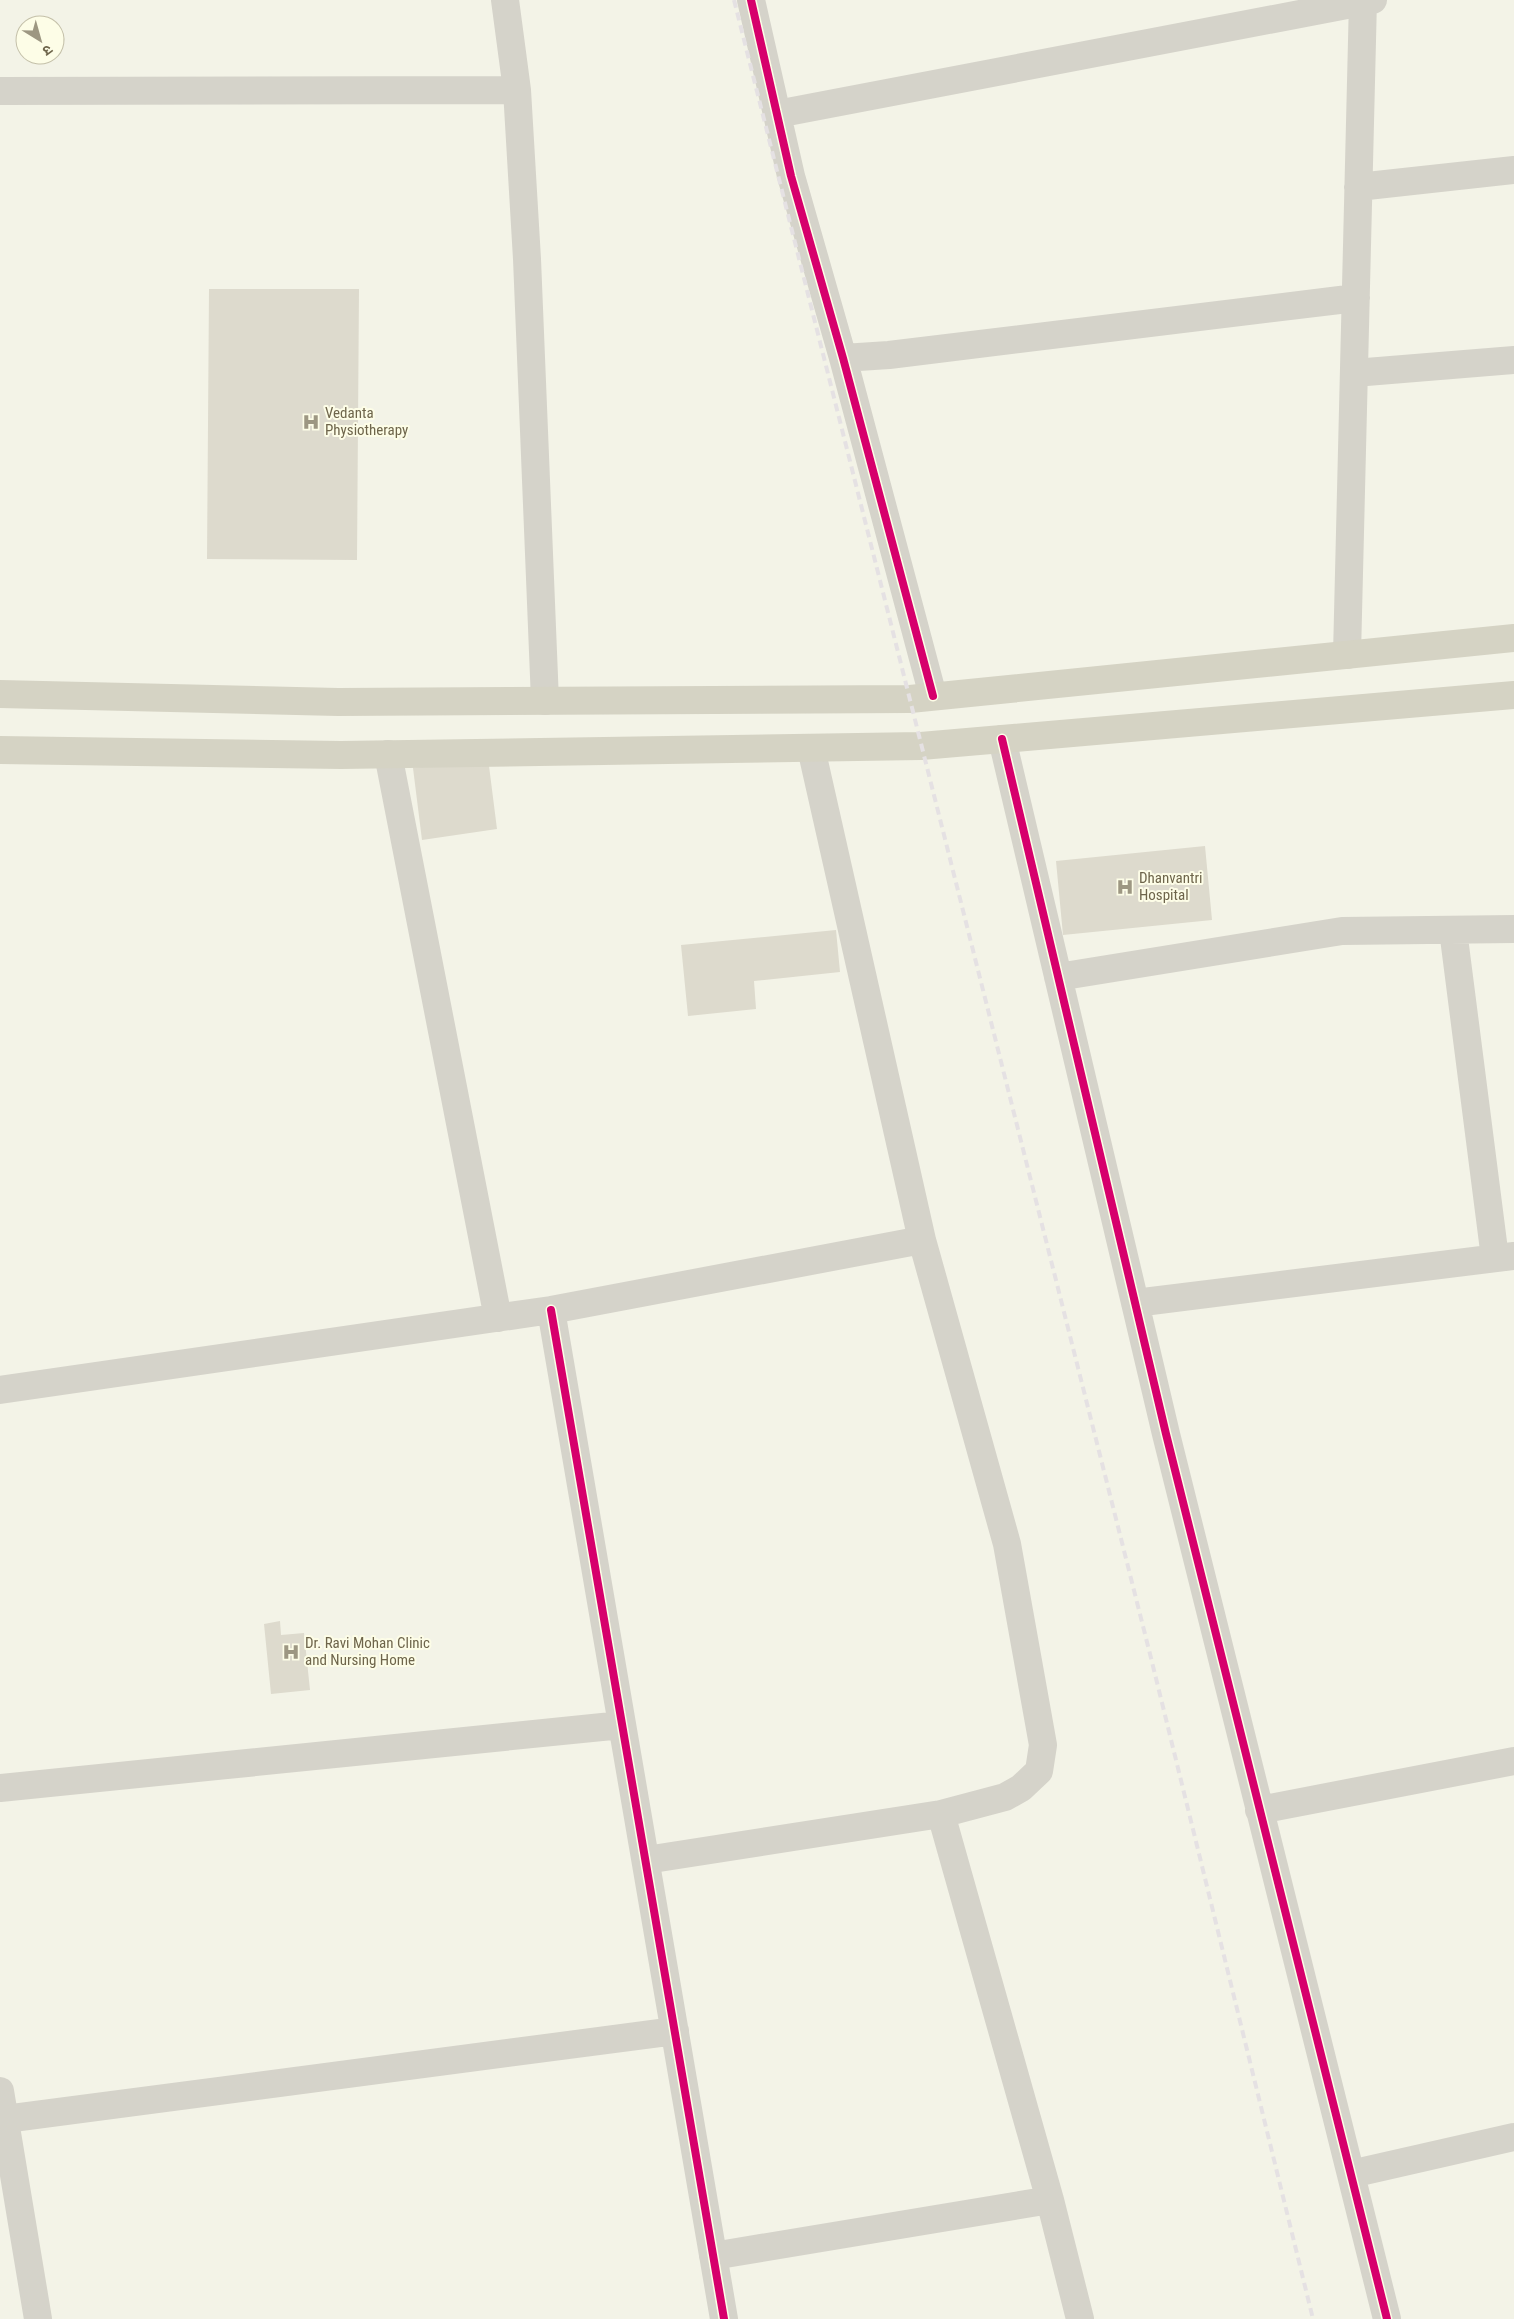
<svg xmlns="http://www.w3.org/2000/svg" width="1514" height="2319" viewBox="0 0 1514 2319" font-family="'Roboto Condensed','Noto Sans Devanagari',sans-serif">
<rect width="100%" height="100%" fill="#f3f3e7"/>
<path fill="#dddacd" d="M209,289H359L357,560L207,559Z
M488,758L497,829L422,840L413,768Z
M1205,846L1212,920L1063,935L1056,861Z
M836,930L840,972L754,981L756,1009L688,1016L681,945Z
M280,1621L281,1635L304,1633L310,1690L271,1694L264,1624Z"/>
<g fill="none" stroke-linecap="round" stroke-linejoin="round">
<path stroke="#d5d3ca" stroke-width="28" d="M505,0L517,90L527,259L545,701
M751,0L791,176L843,358L933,696
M0,91L517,90
M777,114L1373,0
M1358,187L1514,170
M843,358L889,355L1356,298
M1354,373L1514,360
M1347,655L1363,0
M1002,739L1166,1434L1387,2319
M388,754L498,1318
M1453,930L1495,1258
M1058,977L1342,931L1514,929
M1135,1303L1514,1256
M551,1310L724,2319
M0,1390L551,1310L922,1240
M0,1788L622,1725
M1259,1810L1514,1761
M941,1814L1050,2200L1080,2319
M646,1860L941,1814L1005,1797L1021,1788L1039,1771L1043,1745L1007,1544L922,1240L811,748
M0,2091L38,2319
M5,2119L675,2031
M1351,2174L1514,2137
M713,2256L1050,2200"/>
<path stroke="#d5d3c4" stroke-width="28" d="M0,694L338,702L910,699L1514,638
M0,750L341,755L921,746L1514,695"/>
<path stroke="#e5e1e3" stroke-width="4" stroke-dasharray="8 5" stroke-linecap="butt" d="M734,0L1151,1658L1313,2319"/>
<g stroke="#fdfde7" stroke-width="11">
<path id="cycleway" d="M751,0L791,176L843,358L933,696
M1002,739L1166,1434L1387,2319
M551,1310L724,2319"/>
</g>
<use href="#cycleway" stroke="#d6006c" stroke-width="8"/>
</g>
<defs>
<g id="hospital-bare" transform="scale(1.35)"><path d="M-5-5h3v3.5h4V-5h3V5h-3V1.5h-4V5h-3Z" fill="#9d9782" stroke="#fdfde7" stroke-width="2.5" paint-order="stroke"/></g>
</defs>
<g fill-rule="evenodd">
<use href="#hospital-bare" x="311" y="422"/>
<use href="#hospital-bare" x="1125" y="887"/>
<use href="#hospital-bare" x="291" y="1652"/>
</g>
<g text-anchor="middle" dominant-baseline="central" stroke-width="4" stroke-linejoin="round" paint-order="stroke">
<g font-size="15" fill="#6e654b" stroke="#fdfde7" text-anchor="start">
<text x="325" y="413">Vedanta<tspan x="325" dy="17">Physiotherapy</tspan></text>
<text x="1139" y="878">Dhanvantri<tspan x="1139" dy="17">Hospital</tspan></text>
<text x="305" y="1643">Dr. Ravi Mohan Clinic<tspan x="305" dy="17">and Nursing Home</tspan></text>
</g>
</g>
<g transform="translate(40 40) rotate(143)"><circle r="24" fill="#fdfde7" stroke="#c4c0a9"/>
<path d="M0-4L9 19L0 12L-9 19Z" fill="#9d9782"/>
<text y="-8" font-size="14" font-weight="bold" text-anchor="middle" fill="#6e654b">उ</text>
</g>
</svg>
